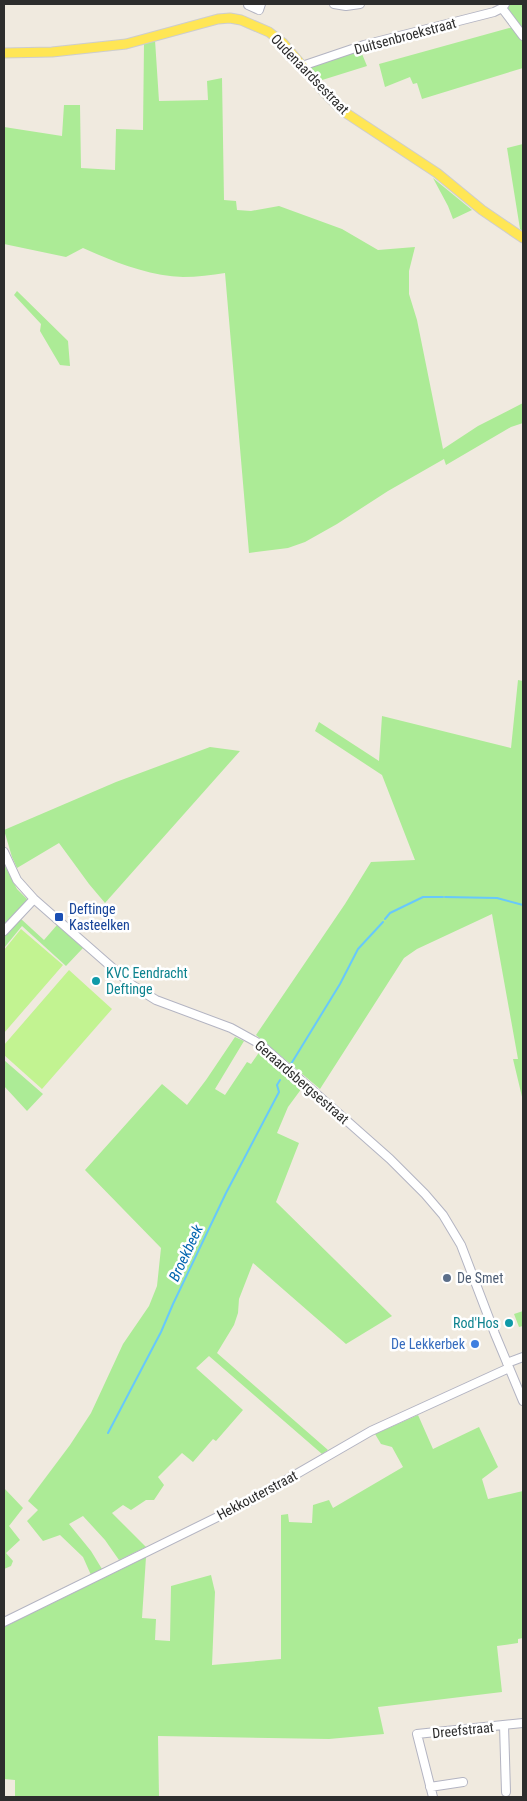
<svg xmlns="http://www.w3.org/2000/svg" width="527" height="1801" viewBox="0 0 527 1801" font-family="'Roboto Condensed',sans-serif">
<rect width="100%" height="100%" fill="#f0eadf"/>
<path fill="#aceb96" d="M507,4H523V34L508,10Z
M513,27L523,39V68L422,99L417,83L413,84L410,77L385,87L379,64Z
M155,40L159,101L208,100L207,81L222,78L224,200L236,201L237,210L251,211L279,206L342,229L378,250L415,247L409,271V294L417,320L443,449L478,426L523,403V423L511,427L446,465L444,459L388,491L337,524L305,542L288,548L249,553L225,273C212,275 197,277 183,277C149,276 114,262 83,248L66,257L4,244V127L62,136L64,105H80L81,168L115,170L116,129L143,130L144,44Z
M360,49L367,66L319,81L309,66Z
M523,144V232L520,229L507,148Z
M433,178L472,210L453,219L448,206Z
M17,291L68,341L70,366L60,365L40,331L41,324L14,295Z
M518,680L523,681V1101L513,1059H518L492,914L417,949L404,958L320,1089L256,1035L345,904L371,862L415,860L382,775L315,731L319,722L379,761L382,716L511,748Z
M210,747L240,751L105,903L89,884L59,843L17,868L12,857L4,830L116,782Z
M4,864L17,889L27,899L26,903L4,927Z
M20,918L44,940L57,925L83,948L66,966L22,926L4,948V934Z
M235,1037L244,1041L215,1089L225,1095L247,1062L251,1064L260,1051L302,1088L288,1107L277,1133L299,1143L276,1202L392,1316L346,1344L253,1263L239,1299L238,1313L234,1325L217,1353L328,1450L322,1454L209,1356L196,1368L243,1410L216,1441L213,1439L193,1462L182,1453L158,1477L164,1485L154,1500H146L131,1510L123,1505L112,1513L146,1547L119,1560L105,1540L83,1516L69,1524L91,1551L102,1569L91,1575L83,1557L60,1535L43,1541L27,1521L38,1510L28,1501L70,1445L91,1413L123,1344L149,1306L157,1286L161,1248L85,1170L162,1084L187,1105L206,1080Z
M4,1060L43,1094L27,1111L4,1086Z
M523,1311V1326L519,1327L514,1314Z
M418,1415L433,1449L479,1427L498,1467L482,1479L488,1499L523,1491V1638L518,1639V1643L497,1646L502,1692L378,1707L384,1734L329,1739L158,1736L159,1797H15V1780L4,1779V1627L146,1557L142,1618L156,1619L155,1640L170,1641L171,1586L211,1575L215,1592L212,1665L281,1659V1515L288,1514L289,1522L312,1523L313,1505L329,1500L333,1508L403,1467L392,1447L381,1444L375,1434Z
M4,1488L23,1508L9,1526L20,1540L6,1553L13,1561L11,1566L4,1569Z"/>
<path fill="#c2f391" d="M21,929L63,965L4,1033V950Z
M69,970L112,1009L42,1089L4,1055V1045Z"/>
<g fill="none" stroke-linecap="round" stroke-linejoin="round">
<path stroke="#68c8fb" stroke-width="2" d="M445,897L497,898L523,905
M385,919L390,913L423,897H443
M291,1064L340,984L358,949L383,922
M108,1433L161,1332L173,1304L226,1193L279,1092L277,1085L280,1080"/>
<g stroke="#b3b4c2" stroke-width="10">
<path id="minor" d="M248,4V5L259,10L261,4
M334,4L346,6L360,4
M502,8L523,36
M302,66L364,45L494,12L502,8L505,4
M4,852L17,880L34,899L132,985L156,1000L231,1028L260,1044L390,1159L425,1194L443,1215L461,1245L495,1334L523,1401
M4,931L34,899
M507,1363L523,1357
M4,1622L248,1502L371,1431L509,1368
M504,1725L506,1792
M430,1787L463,1782
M433,1797L417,1734L523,1723"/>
</g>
<g stroke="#cdcdcd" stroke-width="11">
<path id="major" d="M4,53L52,52L126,44L218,19L230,18L241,20L269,32L283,43L324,92L343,111L437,173L482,210L523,238"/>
</g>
<use href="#minor" stroke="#fff" stroke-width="8"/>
<use href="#major" stroke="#ffe655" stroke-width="9"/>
</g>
<rect fill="#1a4fb4" stroke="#fff" stroke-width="2" x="54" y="912" width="10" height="10" rx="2.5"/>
<g fill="#0f9aa8" stroke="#fff" stroke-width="2">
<circle cx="96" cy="981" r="5"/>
<circle cx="509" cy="1323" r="5"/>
</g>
<circle fill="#5c6f8a" stroke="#fff" stroke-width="2" cx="447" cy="1278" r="5"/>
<circle fill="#3f7fe0" stroke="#fff" stroke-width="2" cx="475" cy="1344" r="5"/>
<g text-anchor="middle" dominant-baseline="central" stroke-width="5" stroke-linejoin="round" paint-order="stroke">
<g font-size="14" fill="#2d2d2d" stroke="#fff">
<text transform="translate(405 36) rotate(-15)">Duitsenbroekstraat</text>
<text transform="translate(310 74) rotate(46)">Oudenaardsestraat</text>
<text transform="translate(302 1082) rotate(41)">Geraardsbergsestraat</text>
<text transform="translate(257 1495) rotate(-28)">Hekkouterstraat</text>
<text transform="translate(463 1730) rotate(-6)">Dreefstraat</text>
</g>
<g font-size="14" fill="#164399" stroke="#fff" text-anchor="start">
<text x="69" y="909">Deftinge<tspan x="69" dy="16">Kasteelken</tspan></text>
</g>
<g font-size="14" fill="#0d838f" stroke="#fff" text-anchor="start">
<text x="106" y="973">KVC Eendracht<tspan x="106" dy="16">Deftinge</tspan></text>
<text x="499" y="1323" text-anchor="end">Rod'Hos</text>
</g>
<g font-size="14" fill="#4e5e75" stroke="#fff" text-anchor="start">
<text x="457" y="1278">De Smet</text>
</g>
<g font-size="14" fill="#366cbe" stroke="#fff" text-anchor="end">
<text x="465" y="1344">De Lekkerbek</text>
</g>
<g font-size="15" font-style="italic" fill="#0064af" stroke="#fff">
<text transform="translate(186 1253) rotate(-65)">Broekbeek</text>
</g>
</g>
<rect width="527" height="1801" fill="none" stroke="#2d2d2d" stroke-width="10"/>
</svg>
